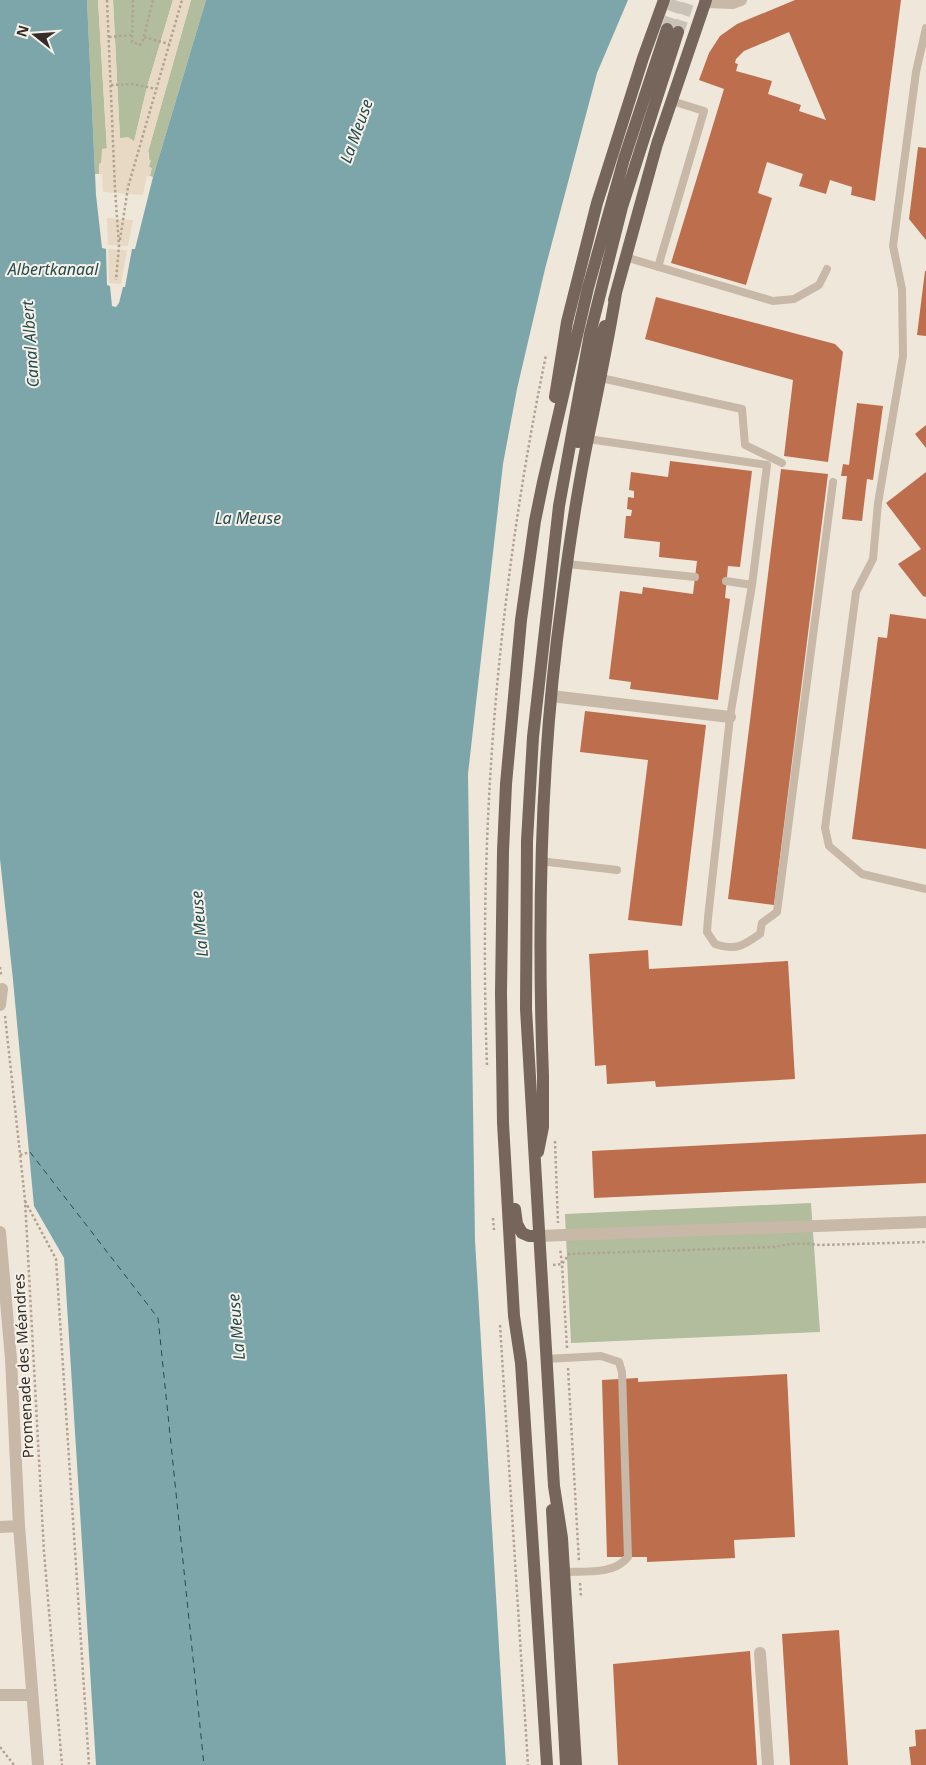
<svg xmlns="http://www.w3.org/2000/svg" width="926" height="1765" viewBox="0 0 926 1765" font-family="'Noto Sans',sans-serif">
<rect width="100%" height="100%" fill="#f0e7db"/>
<path fill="#b1bd9d" d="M87,0H98L106,134L107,149L101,163L99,165V174H95Z
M113,0H173L147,87L134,142L120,139Z
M191,0H206L153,177L150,176L151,168L149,167V153L148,152Z
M811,1203L820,1332L571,1343L565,1214Z"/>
<path fill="#e7d9c3" d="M98,0H113L120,138L128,137L134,141L147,87L173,0H191L148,152H149L148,159L151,160L149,167L152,168L150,176H147L143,195L103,192L102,174H99V164L101,163L102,149L107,148Z
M107,218L133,220L128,246L108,245Z
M108,249L127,250L121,284L109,283Z"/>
<path fill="#7da6aa" d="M0,0H87L96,195L102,248L106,249L107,285L110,286L112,306L116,307L119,303L123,287H125L132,249H135L153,177L206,0H628L597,73L545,269L517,389L503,464L468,774L475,1240L506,1765H96L64,1258L34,1206L13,980L0,859Z"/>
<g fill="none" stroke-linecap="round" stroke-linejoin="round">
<path stroke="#214c52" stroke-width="1" stroke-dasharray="6 5" stroke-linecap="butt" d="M30,1152L158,1318L204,1765"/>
</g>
<path fill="#bc6e4d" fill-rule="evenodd" d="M795,0H901L875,201L851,195L852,187L830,180L826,194L799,186L803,174L767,162L758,193L772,198L746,285L671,263L724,89L699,80L709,53L720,36L737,24ZM789,32L826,120L799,111L801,105L768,94L772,81L736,71L738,64L735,63L736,59L744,51Z
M918,147L926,148V240L909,219Z
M925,271H926V336L917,335Z
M656,297L835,344L843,352L828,462L784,456L793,380L645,339Z
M857,403L883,406L873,480L867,479L862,521L842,519L847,476H841L843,464L849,465Z
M926,425V448L915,434Z
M670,461L752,471L740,567L728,566L725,598L730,599L718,700L630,689L631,682L609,679L620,591L642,594L643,587L693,594L697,561L659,557L660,542L624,538L626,516H631L632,510L627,509L628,497L634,498V491L629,490L631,472L668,477Z
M781,469L828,474L774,905L728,899Z
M926,472V597L923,596L898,564L921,549L886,503Z
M890,614L926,619V849L852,839L878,637L887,638Z
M585,711L706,725L682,926L628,920L648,760L580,752Z
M648,950L649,969L788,961L795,1079L656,1087L655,1081L607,1084L606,1065L595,1066L589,954Z
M926,1134V1183L594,1198L592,1151Z
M787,1374L795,1537L734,1540L735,1558L647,1562V1557H607L602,1380L638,1378V1382Z
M839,1630L848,1765H790L782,1634Z
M750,1651L757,1765H618L613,1664Z
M926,1729V1765H911L909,1747L916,1746L915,1730Z"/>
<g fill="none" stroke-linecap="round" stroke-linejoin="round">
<path stroke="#cac2b7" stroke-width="12" stroke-dasharray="12 6" stroke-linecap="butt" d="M667,29L677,0
M678,32L689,0"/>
<path stroke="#b2a293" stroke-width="2.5" stroke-dasharray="2.5 2.5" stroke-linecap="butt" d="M107,0L115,189L119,246L116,280
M133,0L132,42L140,45L143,40L153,0
M109,37L131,35
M144,37L169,44
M111,85L133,84L156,89
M120,240L128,187L182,0
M0,967L1,975
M5,1016L25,1200L44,1552L62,1765
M487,1065C478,827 498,588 546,355
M555,1141L558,1223
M20,1155L30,1152
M25,1201L56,1259L89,1765
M493,1218L494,1230
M553,1265L562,1264L560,1248
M500,1325L528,1765
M567,1348L562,1264L569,1254L775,1247C789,1243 805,1243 819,1245L926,1242
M568,1368L579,1562
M580,1583L581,1597
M0,1747L14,1765"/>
<path stroke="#c7b8a8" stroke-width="8" d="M926,28L916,72L893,246L902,289L903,356L878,503L873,559L856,592L825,828L829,846L862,874L926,889
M625,257L773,301L794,299L819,285L827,269
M658,267L704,111L672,101
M601,378L742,409L745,445L782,463
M588,439L767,465L752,585L730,717L708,918L707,932L715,944C736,951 743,946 760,934L762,923L777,912L833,482
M567,564L695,577
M726,581L752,585
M540,861L617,870
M546,1359L601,1356L619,1362L622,1372L628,1557C614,1575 585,1571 564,1572"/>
<path stroke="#c7b8a8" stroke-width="12" d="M705,2L733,3L741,0
M551,696L730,717
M0,1005L2,989
M0,1232L11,1359L19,1526L38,1765
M538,1236L926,1222
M0,1527L19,1526
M760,1653L768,1765
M0,1695H32"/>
<path stroke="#75655a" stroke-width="12" d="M614,300L657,144L706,0
M555,397L567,322L597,203L643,58L664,0
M578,442L598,344L605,326
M538,1152L543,1127C543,1110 543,1093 543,1076C537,916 540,759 562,601C569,546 577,492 588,438C598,390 608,342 616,293
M515,1209L517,1224L522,1233L529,1236H538
M552,1510L566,1765
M547,1765L521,1363L514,1316L503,1123L501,993L503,851L506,784L521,620L535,521L543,482L588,288L624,159L667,29
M576,1765L562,1538L554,1486L526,1009L527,841L533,737L559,506L590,334L622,207L678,32"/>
</g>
<g text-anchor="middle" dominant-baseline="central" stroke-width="4" stroke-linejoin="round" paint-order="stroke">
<g font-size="15" fill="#342c28" stroke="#f8f1e7">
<text transform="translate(23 1366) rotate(-93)">Promenade des Méandres</text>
</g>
<g font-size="16" font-style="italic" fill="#214c52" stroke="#f8f1e7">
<text transform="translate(356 131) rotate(-70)">La Meuse</text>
<text x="53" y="269">Albertkanaal</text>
<text transform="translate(30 344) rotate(-94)">Canal Albert</text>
<text x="248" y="518">La Meuse</text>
<text transform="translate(199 924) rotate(-95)">La Meuse</text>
<text transform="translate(236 1327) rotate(-95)">La Meuse</text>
</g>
</g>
<g transform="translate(35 35) rotate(287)" stroke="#f8f1e7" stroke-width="4" paint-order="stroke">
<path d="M0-4L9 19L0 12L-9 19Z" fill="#342c28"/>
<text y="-8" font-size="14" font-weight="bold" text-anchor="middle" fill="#342c28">N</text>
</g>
</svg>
